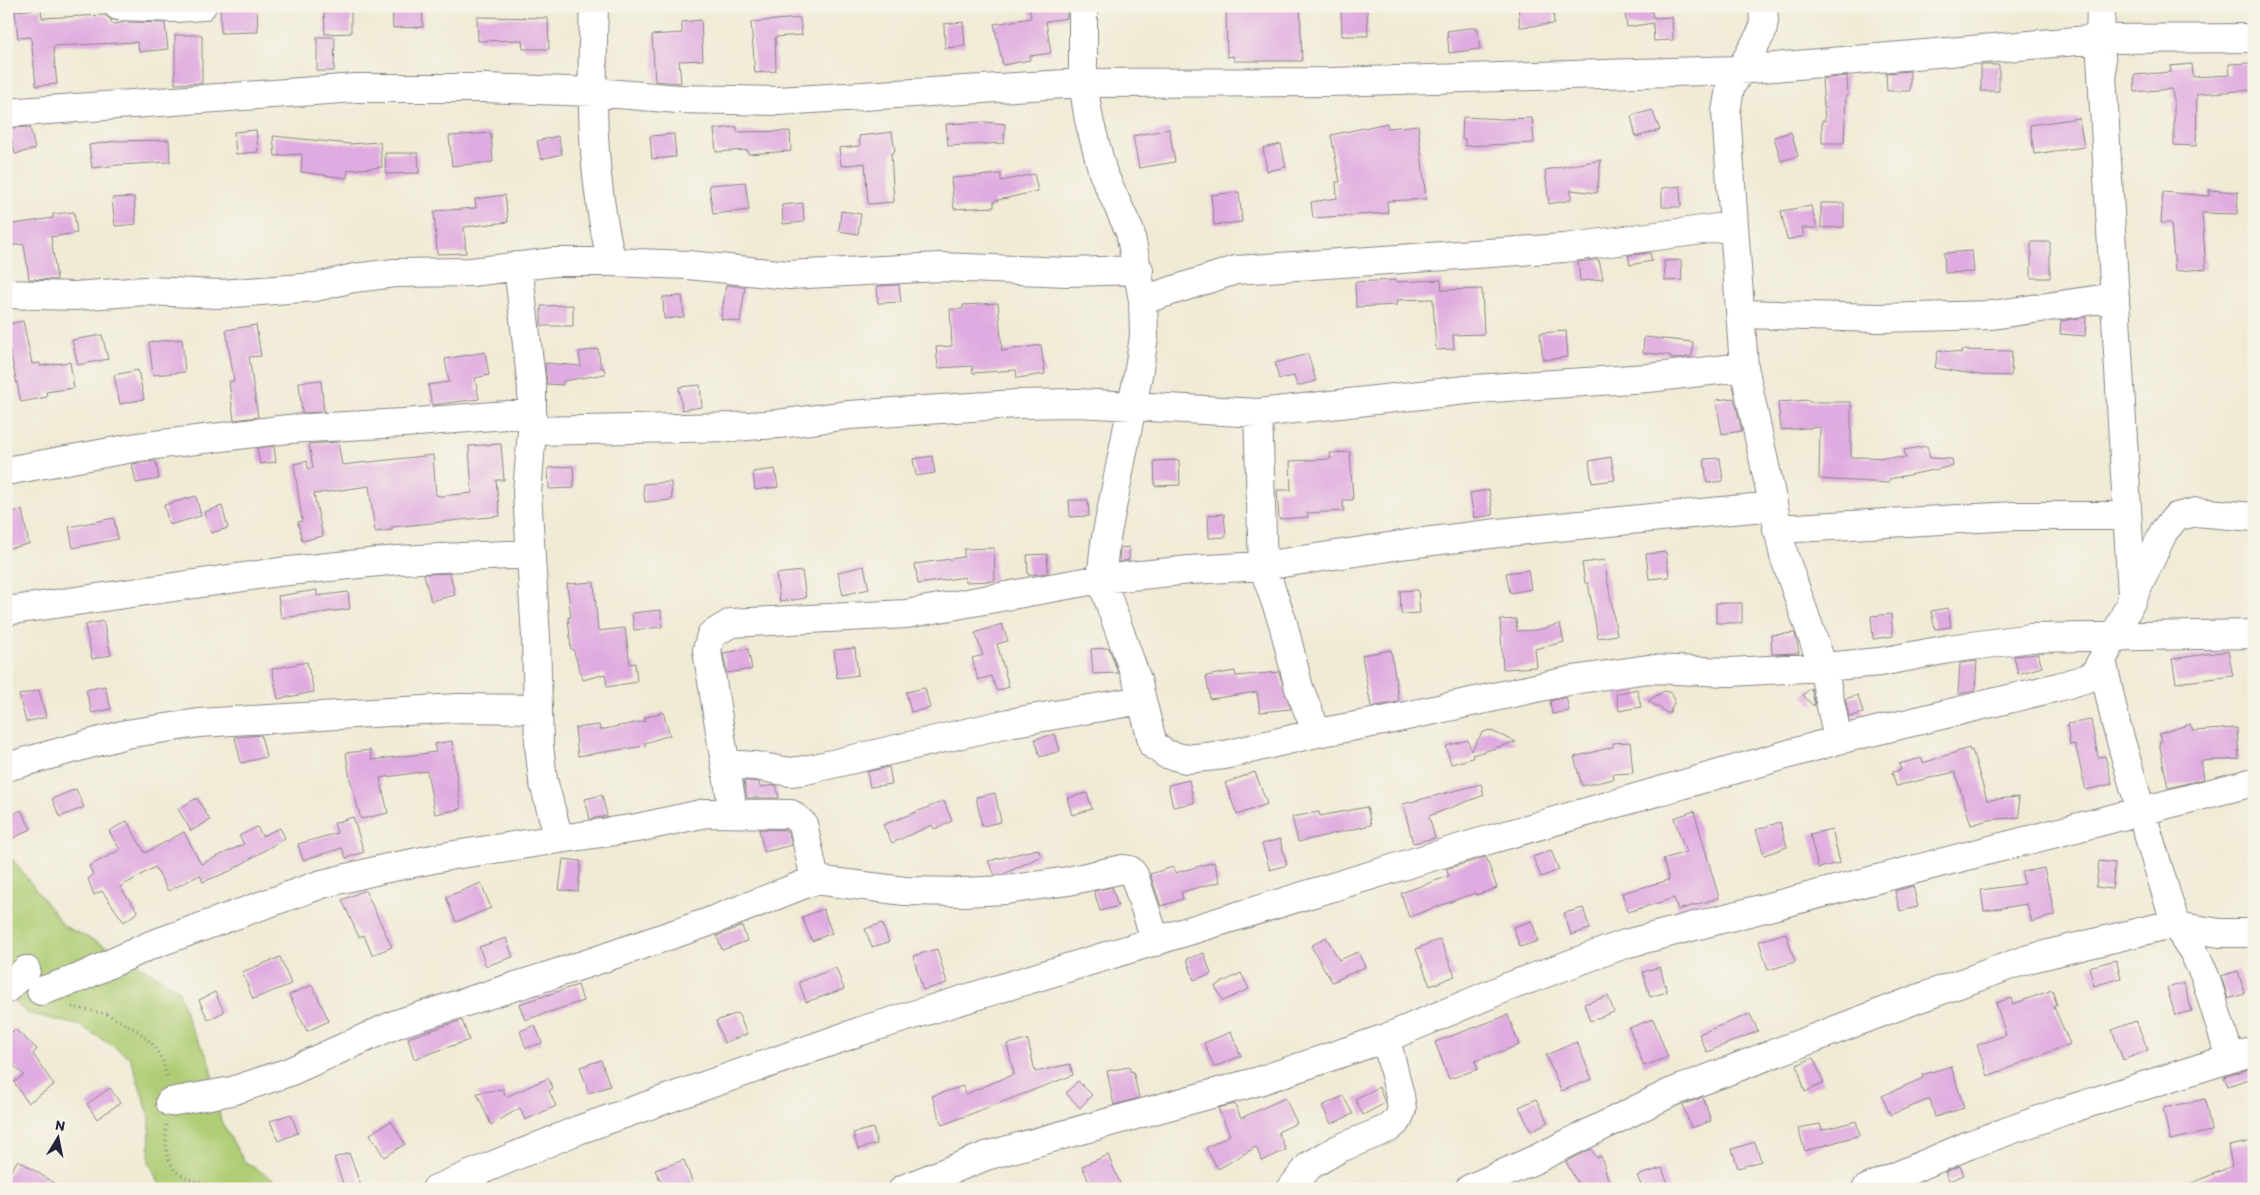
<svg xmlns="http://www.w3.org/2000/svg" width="2260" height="1195" viewBox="0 0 2260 1195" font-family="Itim,sans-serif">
<rect width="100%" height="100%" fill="#f7f3e8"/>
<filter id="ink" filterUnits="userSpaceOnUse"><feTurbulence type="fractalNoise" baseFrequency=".02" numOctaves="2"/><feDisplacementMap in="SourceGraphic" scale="10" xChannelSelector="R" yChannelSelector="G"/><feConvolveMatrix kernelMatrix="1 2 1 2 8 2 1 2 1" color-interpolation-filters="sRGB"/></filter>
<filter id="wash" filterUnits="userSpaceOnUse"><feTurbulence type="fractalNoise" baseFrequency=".0096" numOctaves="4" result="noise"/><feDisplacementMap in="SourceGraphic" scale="20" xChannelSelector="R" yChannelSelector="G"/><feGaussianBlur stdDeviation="1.12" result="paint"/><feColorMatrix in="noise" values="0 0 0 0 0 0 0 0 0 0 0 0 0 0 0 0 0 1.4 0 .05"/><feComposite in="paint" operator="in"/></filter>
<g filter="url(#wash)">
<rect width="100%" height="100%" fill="#f0ebd5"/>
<path fill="#afcd74" stroke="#687858" d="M6,851L64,926L114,950L178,989L190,1026L209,1059L221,1121L244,1161L288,1189H162L149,1162L150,1118L130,1057L81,1026L27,1013L6,995Z"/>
<g id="blocks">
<path fill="#e0abe0" d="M392,6H422L423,27L393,28Z
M1029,6H1067V18L1046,21L1051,53L1030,56V60L1003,65L994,24L1031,18Z
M1226,6H1300L1302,61H1234L1233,56L1227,57Z
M1518,6H1553L1554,24L1520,27Z
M1624,6H1651L1653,18L1672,17L1673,40L1654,41L1653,23L1627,27Z
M257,7L258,32L221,33L220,8Z
M1367,8L1368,36H1342L1341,9Z
M41,9L42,18L105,15L111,20L112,24L130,22L165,23L168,49L139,52L137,42L53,46L57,84L36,86L31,37L18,38L15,11Z
M351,9V33L325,34L324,10Z
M477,17L548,18L549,49H523L522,40L478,41Z
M800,18L802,35L775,37L776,71L755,73L751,22Z
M701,20L703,60L679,61L681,83L655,81L652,35L682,33V22Z
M963,22L965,46L945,48L944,24Z
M1477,27L1480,49L1449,53L1447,31Z
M175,35H202V83L175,84Z
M317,37H335L334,71H317Z
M2251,63L2253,90L2197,94L2196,146L2174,145V98H2173L2172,89L2135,92L2134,75L2171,72L2170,66L2192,64L2193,77L2230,75L2229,64Z
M1981,65H1999V91H1981Z
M1910,71V91H1887L1886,73Z
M1847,76L1848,96H1846L1844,143H1822V120L1825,121L1822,79Z
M1652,110L1660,130L1636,137L1631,116Z
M1463,117L1501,119L1532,118L1534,143L1465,146V139H1462Z
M2079,118L2084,147L2034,154L2030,125Z
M985,122L1005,124L1004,143L948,146L946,124Z
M1387,123L1388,128L1418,125L1426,199L1387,201L1388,213L1313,218L1311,202L1337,198L1336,182H1340L1331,135Z
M30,127L35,149L15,154L9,128Z
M737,127V132L790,131L791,151L748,154V150L716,152L714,129Z
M1169,129L1175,162L1139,168L1133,136Z
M256,130L258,152L236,154L234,132Z
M892,132L895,152L891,153L894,202L868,204L865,163L841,166L839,148L860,146L859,136Z
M1791,132L1798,156L1781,161L1774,137Z
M491,133L493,162L452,166L449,136Z
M674,134L676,157L652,159L650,136Z
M273,136L350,144L380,142L382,167L348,170L347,178L301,172L302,154L275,156Z
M558,136L562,154L541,159L537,141Z
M169,140L170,162L119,165L92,168L89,145L116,141Z
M1281,144L1286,167L1267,171L1263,148Z
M385,153H418L419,173L386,174Z
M1601,160L1597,193L1571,190V200L1549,204L1545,170Z
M1001,174V181L1034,174L1038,191L994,201V207L954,209L951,178Z
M745,182L749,210L713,214L709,185Z
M1680,186L1681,207H1662V188Z
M2209,190L2238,192L2237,214L2202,213L2206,269L2175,271L2171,223H2161L2163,192L2209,196Z
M1239,192L1242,222L1214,225L1211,195Z
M505,195L508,222L464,227L466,253L437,254L434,211L476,208L475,199Z
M134,197L136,224L115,226L112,198Z
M803,203L804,222L783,224L782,205Z
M1821,203H1844V227L1821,228Z
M1811,206L1817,228H1802L1804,236L1787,240L1781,211Z
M841,211L861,214L858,234L839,231Z
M74,212L77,233L51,237L57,280L29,279L24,244L9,246L7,225L53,218V214Z
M2031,242H2050V278H2031Z
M1972,251L1974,272L1945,273L1944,253Z
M1650,253L1652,261L1630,265L1628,255Z
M1596,260H1599L1603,279L1580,281L1578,262Z
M1681,260L1682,280L1665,281L1664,261Z
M1395,280L1396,282L1441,280L1442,290L1482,289L1484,334L1453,335L1454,349L1436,350L1433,299L1396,300L1397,305L1356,307L1355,282Z
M726,285L745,287L740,322L721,319Z
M899,285L901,302L878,303L877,286Z
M682,296L684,317L664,319L663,297Z
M998,303L1002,351L1041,345L1045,374L1017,378L1016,370L973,373L972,366L938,368L936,347L952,346L950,309H963V305Z
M573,305V326H541V306Z
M2086,317L2085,336L2060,334L2061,321Z
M23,321L32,364L40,363V366L70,362L74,388L46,392L47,397L21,402L9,347L6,348V325Z
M256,325L261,356L249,357L258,417L234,420L229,382L234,381L226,330Z
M1566,331L1568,357L1543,360L1540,333Z
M102,335L108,359L78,365L72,340Z
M1644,337L1693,342L1692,356L1677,359L1670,358V355L1643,353Z
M182,339L185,372L153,375L149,342Z
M598,349L601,368H604L605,374L563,381V385L547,384L545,363L581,366L579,352Z
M1938,350L1961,353V350L2012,351L2011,376L1980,375L1935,368Z
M485,352L489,375L475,378L479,399L432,405L428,385L449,382L445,359Z
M1308,354L1316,381L1297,386L1294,376L1279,379L1275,363Z
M138,370L144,399L120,404L114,375Z
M321,380L324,412L302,413L299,382Z
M700,385L702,407L682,410L679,387Z
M1734,398L1742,431L1722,434L1716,400Z
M1809,400V402H1851V457L1906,458L1904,450L1927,446L1930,458L1952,459L1953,466L1889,479V483L1819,479L1820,427L1781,430L1778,402Z
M338,442L342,465L433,455L436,495L440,496L472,493L469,446L501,444L504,480H496L500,516L392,527V530L375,532L369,486L314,494L323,536L302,541L298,522L302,521L294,464L307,461L308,469L313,468L309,444Z
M274,446L276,462L260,464L257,448Z
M1350,452L1353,500H1343L1344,511L1307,513L1308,517L1279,519L1277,490H1291L1290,461L1331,459L1330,453Z
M932,456L935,473L916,476L913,459Z
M1611,457L1615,480L1592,483L1589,461Z
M1720,458L1723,481L1707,483L1704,459Z
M1179,460L1180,485L1155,486L1154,461Z
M156,461L159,479L136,483L132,464Z
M573,466L574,488L549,489L548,468Z
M775,469L778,487L755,490L753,472Z
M671,482L672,500L645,502L643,484Z
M1489,490L1493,515L1474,518L1470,493Z
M196,496L201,516L169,525L164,505Z
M1069,500H1088L1089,516L1070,517Z
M222,506L228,528L211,533L204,512Z
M22,510L29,544L6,549V513Z
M1224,514L1226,537L1209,538L1208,515Z
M114,518L118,539L73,548L69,527Z
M1129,547V560L1119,562L1120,548Z
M994,548L995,581L965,582V577L918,584L915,564L964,557V549Z
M1666,552L1669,577L1649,579L1646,554Z
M1047,554L1048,573L1028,575L1027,555Z
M1604,560L1617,635L1598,638L1588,583H1585L1582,563Z
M864,566L869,589L843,595L838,572Z
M1528,570L1531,589L1510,593L1506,573Z
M802,571L806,598L780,602L776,574Z
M450,573L455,595L431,601L424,574Z
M594,582L598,631L625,628L630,664L635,663L637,682L607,687L605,674L583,680L573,649H571L568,617H571L567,584Z
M317,590V596L348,592L350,609L281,618L278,596Z
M1418,590L1420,613L1401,614L1400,591Z
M1716,603H1742V623H1716Z
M1948,608L1951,627L1935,629L1931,611Z
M661,610L662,627L634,630L632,613Z
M1891,614L1893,636L1873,639L1871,616Z
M1516,619L1517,631L1537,630L1560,624L1564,642L1535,649L1537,667L1503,669L1500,620Z
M103,621L111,655L92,659L85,625Z
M1002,624L1008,641L997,644L1009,687L997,691L991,676L978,680L972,658L983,655L975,633Z
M1795,633L1799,653L1772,654L1771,635Z
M855,648L858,675L837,678L834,650Z
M1109,648L1118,673L1093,674L1091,649Z
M748,649L752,669L727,673L723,653Z
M1391,650L1399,702L1371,707L1362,655Z
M2228,651L2233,676L2176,683L2172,659Z
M2038,654L2042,667L2018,674L2014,656Z
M1977,661L1975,691L1958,694L1960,663Z
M307,662L314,692L278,699L272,669Z
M1235,671L1236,676L1279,672L1291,709L1260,712L1257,692L1210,699L1206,676Z
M105,686L111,709L92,713L86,690Z
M925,688L930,708L911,712L906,692Z
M1811,688L1815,706L1811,704L1803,695Z
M1637,689L1641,707L1619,711L1616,694Z
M39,690L46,717L26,722L19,695Z
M1664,691L1671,693L1675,700L1669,714L1648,701Z
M1858,695L1863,713L1849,717L1845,699Z
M1566,697L1569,711L1552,714L1550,701Z
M663,712L670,735L645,743V746L578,756L575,728L599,725L600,730L645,721L644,718Z
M2091,720L2098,757L2105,756L2112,784L2086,790L2075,744L2070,745L2067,724Z
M2190,724L2193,731L2237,728L2239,759L2201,761L2204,779L2168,788L2159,742L2162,741L2159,734Z
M1489,730L1516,742L1472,755L1473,758L1451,764L1446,746L1468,740L1471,751L1482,733Z
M1055,734L1060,751L1040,757L1035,739Z
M261,735L266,757L241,763L235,737Z
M452,741L461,809L435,814L427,771L380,778L388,813L361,819L350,779L346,753L370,750L372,760L436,752L434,744Z
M1630,742L1633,773L1613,774L1614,779L1582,786L1574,757L1613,747V743Z
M1969,748L1970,751L1972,750L1987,800L2018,797L2020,817L1989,820L1971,825L1955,772L1896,786L1892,772L1901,770L1899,764L1921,758L1923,763Z
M889,767L892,784L870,787L867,772Z
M1255,772L1267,804L1237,815L1225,783Z
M1189,780L1194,803L1173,807L1168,785Z
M744,781L759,782L760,787L776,785L779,798H747Z
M1481,784L1484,795L1429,816L1435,838L1413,843L1403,804Z
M76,789L84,807L60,817L52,799Z
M995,793L1001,822L982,826L976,797Z
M1087,793L1092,809L1072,815L1067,798Z
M602,795L607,816L590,819L585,799Z
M197,798L210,820L191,831L178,809Z
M944,801L952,821L934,829L932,825L892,843L883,825Z
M1367,807L1371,825L1298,842L1292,817L1319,812L1320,816Z
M21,810L31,829L6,842V818Z
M1694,811L1719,898L1678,910L1674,898L1628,912L1622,893L1669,880L1663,859L1686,852L1674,818Z
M353,817L364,852L346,858L342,848L303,860L298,844L337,833L334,823Z
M127,821L145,853L184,832L201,864L244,844L239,836L257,827L262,836L280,828L285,838L230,871L203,882L200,875L168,891L155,867L120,887L138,912L124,922L102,891L94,895L88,879L93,875L89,866L120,850L109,831Z
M1780,822L1787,847L1764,855L1756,830Z
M759,829L785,830L789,833L792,845L764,852Z
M1832,829L1840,863L1818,868L1810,834Z
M1280,839L1287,865L1270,870L1262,844Z
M1038,849L1041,856L1002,875H995L988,861Z
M1551,850L1559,870L1541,877L1533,857Z
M1486,857L1497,888L1476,895L1475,893L1409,917L1401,893L1449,876L1446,869Z
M563,859L581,861L578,891L559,890Z
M2099,861L2115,863L2112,889L2096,887Z
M1214,862L1220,882L1181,892L1183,899L1161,906L1150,874L1173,867L1175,873Z
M2044,868L2055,915L2032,922L2027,904L1984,911L1981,890L2024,884L2022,872Z
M481,883L491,908L456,922L446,897Z
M1913,886L1918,907L1900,911L1895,891Z
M1112,887L1118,906L1100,911L1094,891Z
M365,890L392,947L372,955L364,935L359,937L342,900Z
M1583,908L1590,929L1571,935L1564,913Z
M823,909L832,933L812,941L802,917Z
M1532,921L1538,941L1520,947L1513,927Z
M882,923L889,942L872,947L865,929Z
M742,926L747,941L722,950L717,936Z
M1786,933L1795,962L1768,970L1759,941Z
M1326,937L1339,960L1358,952L1365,967L1332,982L1311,946Z
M506,938L513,957L486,966L479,947Z
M1440,939L1455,976L1430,986L1416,949Z
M937,949L947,983L923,990L913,956Z
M1204,953L1211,974L1194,980L1187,959Z
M280,957L291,984L253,999L242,972Z
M2116,960L2121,978L2094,986L2089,967Z
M1660,967L1667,992L1650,997L1643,972Z
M836,968L844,989L806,1002L799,982Z
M2238,971L2245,994L2228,999L2221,976Z
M1241,973L1249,989L1223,1001L1215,986Z
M2184,983L2192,1011L2175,1015L2167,988Z
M312,985L329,1021L307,1031L289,995Z
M578,985L583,1001L525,1020L519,1004Z
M2052,990L2057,1005L2054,1007L2070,1044L1988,1076L1977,1045L2006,1035L1996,1003L2011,998L2013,1004Z
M215,992L224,1012L208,1020L199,1000Z
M1608,996L1614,1012L1590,1021L1584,1004Z
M738,1013L747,1034L724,1043L716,1021Z
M1750,1014L1758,1031L1707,1052L1699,1034Z
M1508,1015L1519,1045L1475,1061L1478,1069L1449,1079L1435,1042Z
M1653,1019L1668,1057L1644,1066L1629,1028Z
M462,1020L469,1040L414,1059L408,1038Z
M2136,1021L2148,1050L2123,1060L2112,1030Z
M535,1025L542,1043L526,1048L520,1031Z
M15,1029L37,1049L33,1054L54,1085L28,1103L14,1082L24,1075L6,1059V1038Z
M1231,1032L1241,1056L1214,1067L1204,1043Z
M1028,1040L1035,1072L1070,1064L1073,1075L942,1125L932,1096L963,1086L966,1094L1014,1074L1007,1044Z
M1577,1042L1592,1079L1561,1091L1546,1055Z
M1813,1058L1824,1083L1805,1092L1797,1065Z
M601,1060L610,1086L589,1093L580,1067Z
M1951,1066L1964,1108L1935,1117L1930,1099L1890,1115L1882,1096L1923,1078L1922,1075Z
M1129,1067L1131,1072L1133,1071L1139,1098L1114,1105L1107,1071Z
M2254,1067V1077L2228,1086L2224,1077Z
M548,1078L553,1088L549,1091L556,1106L525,1120L520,1108L491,1125L477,1093L503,1089L506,1097Z
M1078,1081L1092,1095L1080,1108L1066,1093Z
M1379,1087L1385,1103L1363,1115L1355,1099Z
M110,1088L120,1103L97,1119L87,1104Z
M1343,1096L1353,1114L1331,1124L1322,1106Z
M1703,1097L1711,1121L1691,1128L1683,1105Z
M1285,1098L1297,1123L1278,1132L1286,1150L1262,1161L1256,1147L1218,1169L1206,1148L1230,1135L1218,1108L1235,1104L1241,1118Z
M1536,1099L1548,1122L1531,1131L1519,1107Z
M2205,1099L2211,1131L2170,1140L2163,1108Z
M291,1114L298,1133L278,1141L270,1121Z
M391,1121L405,1144L384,1157L370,1134Z
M1856,1121L1860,1135L1805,1151L1798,1128L1820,1124L1822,1130Z
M873,1128L877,1144L858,1149L853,1133Z
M2254,1141V1189H2178L2232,1166L2228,1146Z
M1755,1142L1761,1161L1738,1168L1732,1149Z
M1591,1149L1597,1158L1601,1156L1611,1189H1581L1566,1162Z
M349,1153L362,1189H345L334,1158Z
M1108,1155L1120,1183L1107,1189H1092L1082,1166Z
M18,1160L63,1189H6V1178Z
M684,1160L695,1189H665L655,1170Z
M1960,1166L1964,1175L1949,1181L1945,1172Z
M1662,1168L1670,1189H1643L1637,1176Z"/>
</g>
</g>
<g filter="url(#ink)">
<use href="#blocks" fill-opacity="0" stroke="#898688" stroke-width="1"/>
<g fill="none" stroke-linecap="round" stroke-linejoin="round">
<g stroke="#898688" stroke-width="30">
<path id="minor" d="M118,6L176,8L202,6
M594,6C591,91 591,180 612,262L688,265L789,275L940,267L1068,272L1139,270
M1083,6V83L1089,120L1103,173L1130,232L1143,300L1144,337L1138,375L1105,543L1101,579L1137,680L1153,745L1166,754L1186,759L1225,755L1317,733L1383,721L1573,680L1648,669L1730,672L1823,667L1880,662L1949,649L2031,638L2254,634
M1763,6L1764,21L1762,32L1730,88L1726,112L1744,367L1784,556L1823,667L1838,740
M2101,6L2100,39L2132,596
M6,113L356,88H485L594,92L678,99L778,101L1083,83L1331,82L1739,70L2100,39L2254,38
M518,266L532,388V431L527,493L536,638L539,745L543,780L559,839L637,828L706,813L791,814L803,824L815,880
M6,294L74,296L145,291L220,294L316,287L354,278L395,273L471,272L554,262H612
M1143,300L1236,270L1564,248L1733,226
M1741,314L1879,318L1992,315L2115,297
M1258,413L1263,566L1283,623L1299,688L1317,733
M532,431L732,427L778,424L849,415L1017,404L1078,403L1258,413L1475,389L1648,378L1744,367
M6,471L138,447L288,429L404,423L532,413
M1777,529L2015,516H2127
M6,611L279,572L398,560L530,554
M2102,660L2116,724L2141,811L2176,926L2193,951L2205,976L2230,1058
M725,764L756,766L790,772L806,770L1009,723L1142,700
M6,767L126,734L199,723L457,708L537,709
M733,812L707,650L711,635L731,623L906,614L1101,579L1190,570L1263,566L1408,544L1498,533L1773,506
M6,989L26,970
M41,991L79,978L151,945L322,884L383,869L448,856L559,839
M170,1102L232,1091L289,1072L396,1024L589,963L706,923L815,880L905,891L963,892L1006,890L1068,881L1123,869L1130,870L1134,875L1156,942
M436,1189L578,1130L867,1029L1464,847L1838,740L2058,687L2088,678L2096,671L2114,638L2164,531L2176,517L2196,512L2254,517
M903,1189L986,1156L1259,1081L1386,1038L1505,988L1625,944L2254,782
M1291,1189L1309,1166L1338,1149L1389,1128L1398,1120L1402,1109L1400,1096L1386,1038
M1469,1189L1536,1159L1670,1093L1917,999L2028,959L2164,926H2176L2220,933H2254
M1866,1189L1969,1145L2064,1111L2254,1051"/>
</g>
<path stroke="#898688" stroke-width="3" stroke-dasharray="1 4" stroke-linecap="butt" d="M6,942L13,952
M72,1007L107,1014L138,1031L152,1044L162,1060L168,1079
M166,1125C164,1177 178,1177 224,1189"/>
<use href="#minor" stroke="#fff" stroke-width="28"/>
</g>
</g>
<rect width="2260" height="1195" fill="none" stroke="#f7f3e8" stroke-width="25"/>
<g transform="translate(58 1138) rotate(10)" stroke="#f7f3e8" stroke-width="4" paint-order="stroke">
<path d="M0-4L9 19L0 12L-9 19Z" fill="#22223b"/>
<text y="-8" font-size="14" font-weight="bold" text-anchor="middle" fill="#22223b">N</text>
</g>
</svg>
